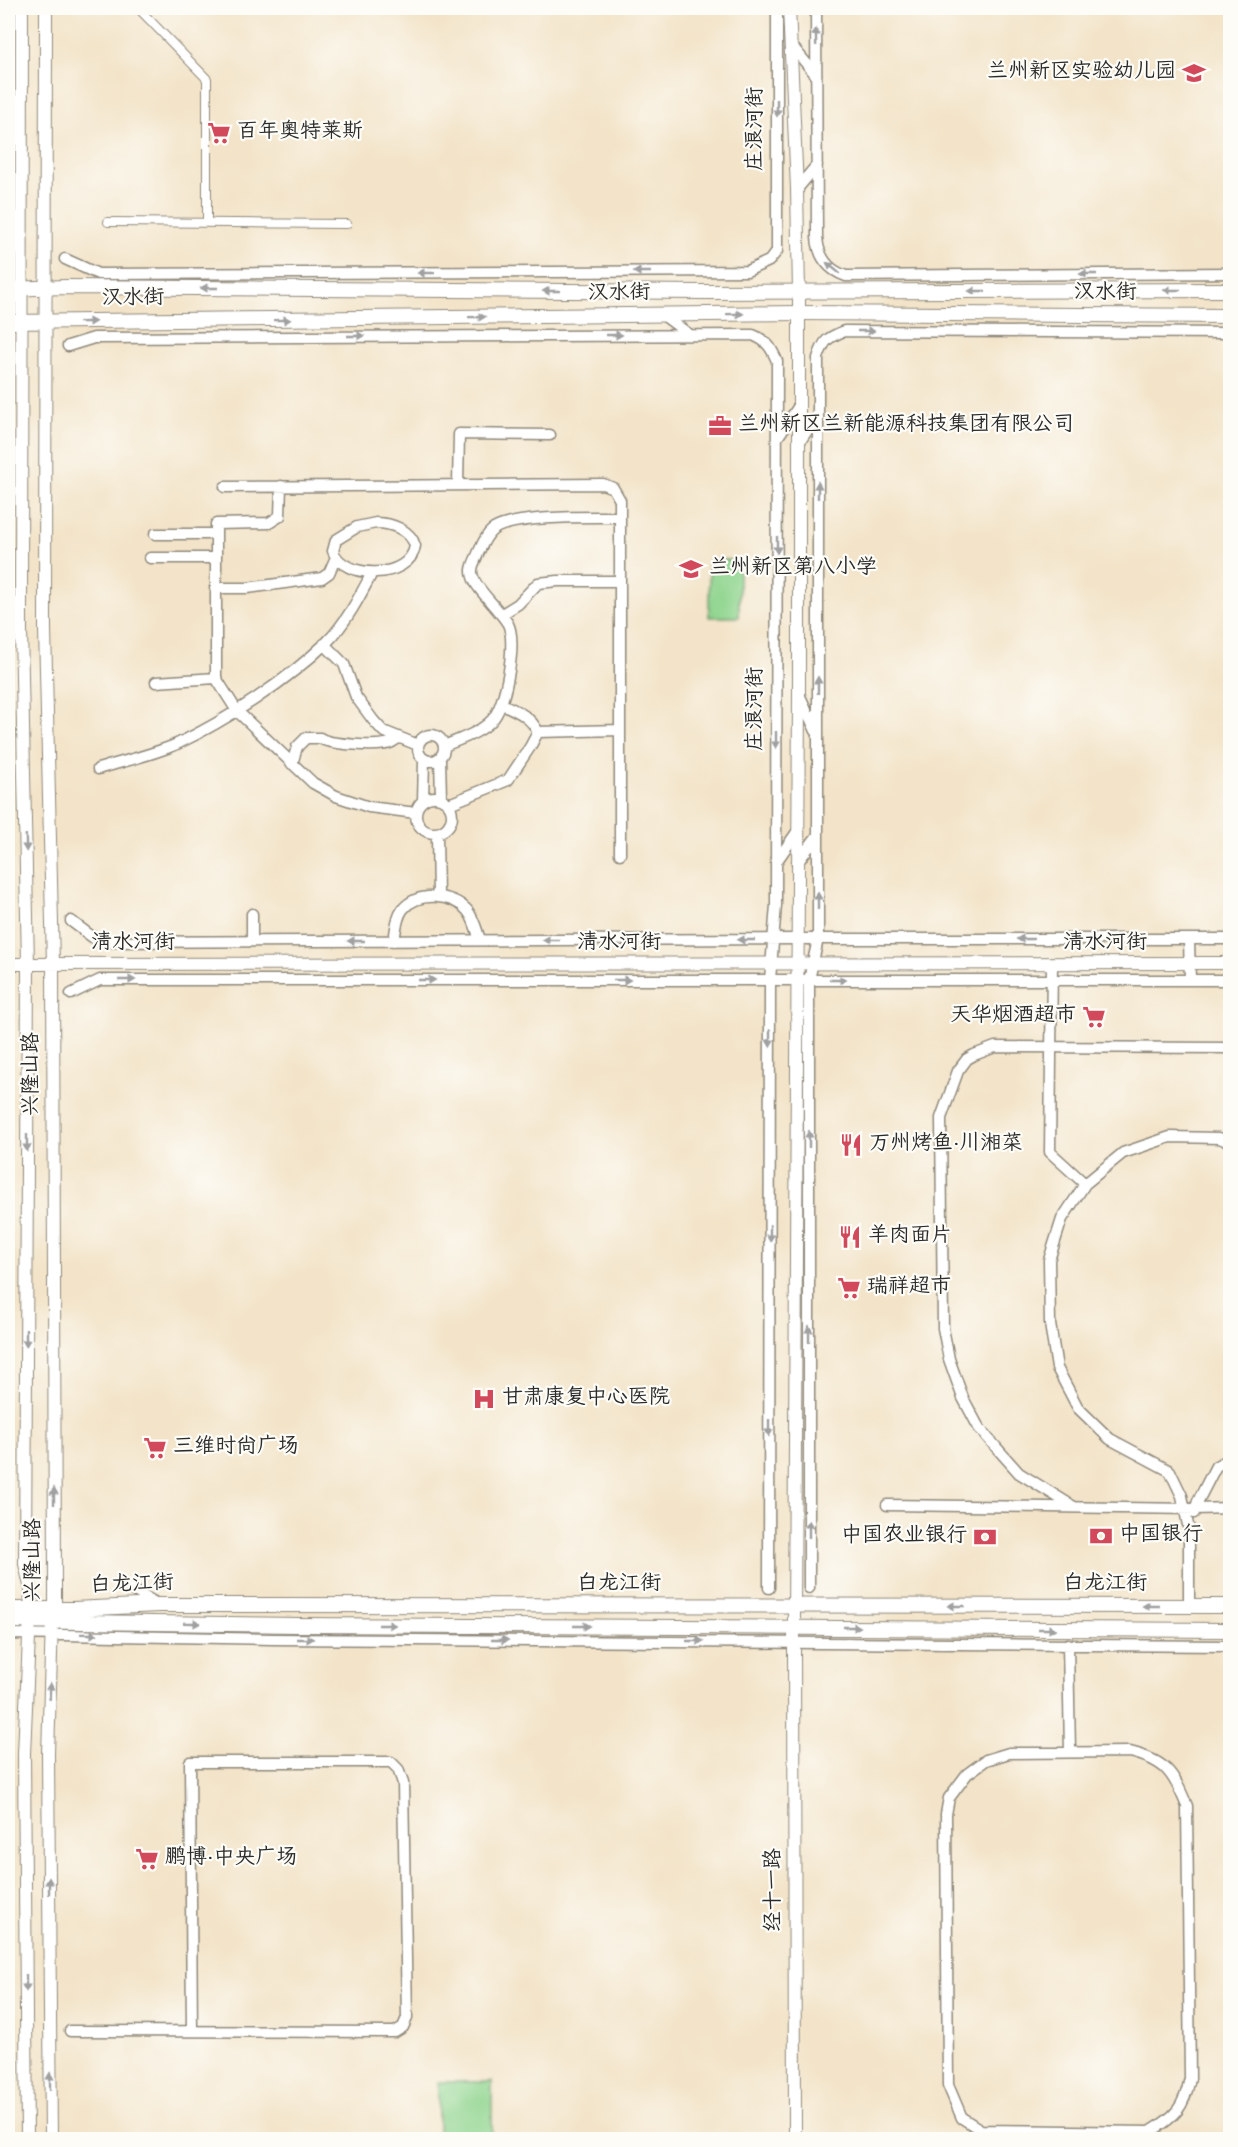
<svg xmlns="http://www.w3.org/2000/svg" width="1238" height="2147" viewBox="0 0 1238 2147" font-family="'Gochi Hand','LXGW WenKai TC',sans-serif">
<rect width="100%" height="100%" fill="#fdfcf7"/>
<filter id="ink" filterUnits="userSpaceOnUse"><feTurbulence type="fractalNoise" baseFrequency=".0167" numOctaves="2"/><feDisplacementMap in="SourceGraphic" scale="12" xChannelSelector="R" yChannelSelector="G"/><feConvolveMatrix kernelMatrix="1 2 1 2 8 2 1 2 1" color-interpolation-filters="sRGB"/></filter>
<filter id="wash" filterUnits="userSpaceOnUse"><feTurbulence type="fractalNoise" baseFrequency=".008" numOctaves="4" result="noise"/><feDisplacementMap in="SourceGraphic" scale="24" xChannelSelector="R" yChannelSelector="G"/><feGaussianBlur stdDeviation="1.35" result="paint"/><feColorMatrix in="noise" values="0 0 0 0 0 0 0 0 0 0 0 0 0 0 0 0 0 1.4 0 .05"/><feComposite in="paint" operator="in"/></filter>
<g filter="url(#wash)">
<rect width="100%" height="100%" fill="#f3e4c9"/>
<path fill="#8ed48d" stroke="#5c805c" stroke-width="1.5" d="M709,560H739V617H709Z
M438,2082H492V2139H438Z"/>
</g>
<g filter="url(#ink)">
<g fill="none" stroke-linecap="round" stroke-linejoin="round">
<g stroke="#8f887a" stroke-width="10">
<path id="pedestrian" d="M138,8L207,79V222
M108,222L347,224"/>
</g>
<g stroke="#8f887a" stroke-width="13">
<path id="minor" d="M816,8L817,237C818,256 828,270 846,276L1230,273
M791,45L816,75
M797,189L817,165
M65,259L98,274L747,271L769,261L777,251V8
M663,315L690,335
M68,346L94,338L753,335C767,341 771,347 777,361L776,905L770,980L769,1588
M777,438L799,406
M799,443L818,414
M458,485L459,434L550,435
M281,486L280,516L269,523L216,524V678L237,711L313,783L336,796L369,807L416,813
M225,487L603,484L613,488L620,500V854
M376,523C391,523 411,530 415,546C410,580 343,580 333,551L336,540L357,527Z
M155,534H216
M150,558H216
M215,588H247L322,578L329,573L336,557
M502,614L518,604L538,583L558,581H620
M324,644L344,664L356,697L373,720L383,731L418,745
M156,682L216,678
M799,694L816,731
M502,704C517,711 530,716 538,732
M538,732L620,730
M418 748a13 13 0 1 1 26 0a13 13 0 1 1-26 0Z
M444,746C460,739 480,733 492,720C506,705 517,642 508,624C500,610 476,589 473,577C470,569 474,563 477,556C481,547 486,534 494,529C515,515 592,517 620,517
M440,758L441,798
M292,764L297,747L306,738H320C329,745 380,747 390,743C393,742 395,740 398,738
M98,769C124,761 152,755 177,744C227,720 287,681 327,642C346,623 360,596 372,573
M416 815a18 18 0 1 1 36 0a18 18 0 1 1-36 0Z
M423,801L424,760
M449,804L508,780L530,747L538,732
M437,834L438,897
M776,862L797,832
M797,863L818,835
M252,914V941
M71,921L99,942L797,939H1230
M1189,939L1190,980
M394,941C396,930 396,918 403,909C418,891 452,894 467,910C474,918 477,931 480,940
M1052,963L1050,1152L1085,1184
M71,994L100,980H1230
M887,1505L1195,1509L1230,1508
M1074,1507L1019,1473L979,1428L963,1398L949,1359L943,1328L941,1118L958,1071L967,1059L974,1055L995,1047L1230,1048
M1194,1513L1198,1501L1216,1466L1230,1459
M129,1588L159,1605
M809,1588V980L818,939V358C824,340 827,338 844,331L1230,333
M1189,1606V1530L1182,1496L1170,1471L1110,1439L1078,1408L1057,1368L1050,1324L1049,1260L1062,1219L1085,1184L1123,1153L1170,1137L1219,1138L1230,1142
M9,1634L273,1639L1230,1646
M1068,1644L1070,1752
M1130,1752C1166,1761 1173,1772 1187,1806L1190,2078C1184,2108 1176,2116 1150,2132L981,2130L962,2118L948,2085L946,1814L949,1798L967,1774L986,1760L1009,1753Z
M70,2031L395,2032L403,2027L407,2018L403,1783L398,1769L391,1762H190L192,2031"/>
</g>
<g stroke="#8f887a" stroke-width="14">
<path id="tertiary" d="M22,8L21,629L28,964L25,1564L31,1590L24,1754L27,2140
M46,8L45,629L53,964L55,1590V1609L52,1621L48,1754L51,2140
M789,8L797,189L799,292V694L794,1627L795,2140
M8,964L1230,963"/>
</g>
<g stroke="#8f887a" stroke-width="16">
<path id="secondary" d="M8,289L66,287L703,292L1230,290
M8,322L799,313L1230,316
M8,1609H73L159,1605L1230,1606
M8,1621L297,1625L1230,1630"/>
</g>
<use href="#pedestrian" stroke="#fff" stroke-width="8"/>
<use href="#minor" stroke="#fff" stroke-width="10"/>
<use href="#tertiary" stroke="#fff" stroke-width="12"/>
<use href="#secondary" stroke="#fff" stroke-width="14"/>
</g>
<defs><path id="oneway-solid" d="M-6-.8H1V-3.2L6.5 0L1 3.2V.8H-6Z" transform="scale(1.5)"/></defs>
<g fill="#a0a0a0">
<use href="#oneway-solid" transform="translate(816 37) rotate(-91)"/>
<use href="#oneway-solid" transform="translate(777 108) rotate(90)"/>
<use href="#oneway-solid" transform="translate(833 268) rotate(-141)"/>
<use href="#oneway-solid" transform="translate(642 272) rotate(180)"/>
<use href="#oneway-solid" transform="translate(426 273) rotate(180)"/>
<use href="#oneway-solid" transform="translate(1088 274) rotate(180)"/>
<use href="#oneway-solid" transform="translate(209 288) rotate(-180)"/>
<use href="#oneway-solid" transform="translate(1172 290) rotate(180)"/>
<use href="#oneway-solid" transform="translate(551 291) rotate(-180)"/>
<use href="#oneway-solid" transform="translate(977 291) rotate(180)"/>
<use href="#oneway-solid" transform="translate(735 314) rotate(-1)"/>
<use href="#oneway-solid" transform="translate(477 317) rotate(-1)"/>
<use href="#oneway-solid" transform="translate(282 320) rotate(-1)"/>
<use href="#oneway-solid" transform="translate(87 322) rotate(-1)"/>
<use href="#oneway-solid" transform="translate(866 331)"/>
<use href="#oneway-solid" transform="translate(614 335)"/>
<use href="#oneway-solid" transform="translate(356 336)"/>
<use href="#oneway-solid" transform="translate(818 490) rotate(-90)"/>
<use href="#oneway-solid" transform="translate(777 545) rotate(90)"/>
<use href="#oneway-solid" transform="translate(818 685) rotate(-90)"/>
<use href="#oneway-solid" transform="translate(776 740) rotate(90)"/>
<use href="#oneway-solid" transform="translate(26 843) rotate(89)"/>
<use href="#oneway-solid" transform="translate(818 901) rotate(-90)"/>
<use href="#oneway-solid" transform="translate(1025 939) rotate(180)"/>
<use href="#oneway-solid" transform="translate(551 940) rotate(180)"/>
<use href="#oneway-solid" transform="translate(746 940) rotate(180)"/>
<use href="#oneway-solid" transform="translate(356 941) rotate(180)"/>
<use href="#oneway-solid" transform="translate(127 980)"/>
<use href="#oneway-solid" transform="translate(427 980)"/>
<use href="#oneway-solid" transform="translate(622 980)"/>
<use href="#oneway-solid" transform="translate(838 980)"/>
<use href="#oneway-solid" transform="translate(770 1038) rotate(90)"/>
<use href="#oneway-solid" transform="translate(809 1139) rotate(-90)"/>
<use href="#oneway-solid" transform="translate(27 1143) rotate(90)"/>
<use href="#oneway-solid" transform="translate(770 1233) rotate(90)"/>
<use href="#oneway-solid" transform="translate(809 1334) rotate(-90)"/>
<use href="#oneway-solid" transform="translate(26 1338) rotate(90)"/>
<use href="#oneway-solid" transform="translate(769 1428) rotate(90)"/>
<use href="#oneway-solid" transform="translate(54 1496) rotate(-90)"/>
<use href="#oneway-solid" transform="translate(809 1529) rotate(-90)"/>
<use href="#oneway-solid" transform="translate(956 1606) rotate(180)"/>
<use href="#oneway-solid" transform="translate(1151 1606) rotate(180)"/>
<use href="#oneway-solid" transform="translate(192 1623) rotate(1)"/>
<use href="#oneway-solid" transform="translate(387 1625)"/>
<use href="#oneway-solid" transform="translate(582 1626)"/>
<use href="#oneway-solid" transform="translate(852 1627)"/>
<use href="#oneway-solid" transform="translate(1047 1629)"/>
<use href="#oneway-solid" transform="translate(89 1634) rotate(1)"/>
<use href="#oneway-solid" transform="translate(305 1639)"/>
<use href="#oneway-solid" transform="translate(500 1640)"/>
<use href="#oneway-solid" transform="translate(695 1641)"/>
<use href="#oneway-solid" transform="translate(50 1691) rotate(-88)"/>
<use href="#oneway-solid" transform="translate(49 1886) rotate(-90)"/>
<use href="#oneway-solid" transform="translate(26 1983) rotate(90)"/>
<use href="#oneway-solid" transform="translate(50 2081) rotate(-90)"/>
</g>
</g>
<defs>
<g id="school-bare" transform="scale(1.8)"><path d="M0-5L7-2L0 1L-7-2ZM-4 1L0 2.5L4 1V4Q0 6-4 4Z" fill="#d1495b" stroke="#fdfcf7" stroke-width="2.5" paint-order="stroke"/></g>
<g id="supermarket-bare" transform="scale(1.8)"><path d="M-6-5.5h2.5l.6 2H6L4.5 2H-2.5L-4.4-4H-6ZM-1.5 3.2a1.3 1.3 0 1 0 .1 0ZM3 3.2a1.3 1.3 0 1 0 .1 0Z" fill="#d1495b" stroke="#fdfcf7" stroke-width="2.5" paint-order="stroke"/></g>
<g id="office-bare" transform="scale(1.8)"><path d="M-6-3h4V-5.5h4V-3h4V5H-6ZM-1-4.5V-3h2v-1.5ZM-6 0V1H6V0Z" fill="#d1495b" stroke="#fdfcf7" stroke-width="2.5" paint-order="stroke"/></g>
<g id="restaurant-bare" transform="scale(1.8)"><path d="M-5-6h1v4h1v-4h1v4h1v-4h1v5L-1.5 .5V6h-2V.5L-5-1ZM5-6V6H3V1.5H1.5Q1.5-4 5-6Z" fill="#d1495b" stroke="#fdfcf7" stroke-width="2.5" paint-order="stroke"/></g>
<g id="hospital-bare" transform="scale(1.8)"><path d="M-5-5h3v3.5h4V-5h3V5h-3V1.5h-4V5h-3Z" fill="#d1495b" stroke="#fdfcf7" stroke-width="2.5" paint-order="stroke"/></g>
<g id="bank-bare" transform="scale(1.8)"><path d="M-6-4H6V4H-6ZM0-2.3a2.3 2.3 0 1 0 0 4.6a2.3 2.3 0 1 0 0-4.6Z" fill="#d1495b" stroke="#fdfcf7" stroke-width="2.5" paint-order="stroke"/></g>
</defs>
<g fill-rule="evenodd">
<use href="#school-bare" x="1194" y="73"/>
<use href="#supermarket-bare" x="219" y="133"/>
<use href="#office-bare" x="720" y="426"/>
<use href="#school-bare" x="691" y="569"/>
<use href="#supermarket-bare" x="1094" y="1017"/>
<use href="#restaurant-bare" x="851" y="1145"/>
<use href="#restaurant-bare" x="850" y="1237"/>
<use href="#supermarket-bare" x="849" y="1288"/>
<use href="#hospital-bare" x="484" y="1399"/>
<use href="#supermarket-bare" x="155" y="1448"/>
<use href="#bank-bare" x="1101" y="1536"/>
<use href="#bank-bare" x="985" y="1537"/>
<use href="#supermarket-bare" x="147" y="1859"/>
</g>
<g text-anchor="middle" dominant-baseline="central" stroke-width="4.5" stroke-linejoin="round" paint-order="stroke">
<g font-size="21" fill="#2b2b2b" stroke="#fdfcf7" text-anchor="start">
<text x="1176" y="73" text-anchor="end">兰州新区实验幼儿园</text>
<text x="237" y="133">百年奥特莱斯</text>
<text x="738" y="426">兰州新区兰新能源科技集团有限公司</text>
<text x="709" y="569">兰州新区第八小学</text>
<text x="1076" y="1017" text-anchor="end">天华烟酒超市</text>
<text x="869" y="1145">万州烤鱼·川湘菜</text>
<text x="868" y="1237">羊肉面片</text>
<text x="867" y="1288">瑞祥超市</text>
<text x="502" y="1399">甘肃康复中心医院</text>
<text x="173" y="1448">三维时尚广场</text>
<text x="1119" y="1536">中国银行</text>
<text x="967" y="1537" text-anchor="end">中国农业银行</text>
<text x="165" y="1859">鹏博·中央广场</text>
</g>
<g font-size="21" fill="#2b2b2b" stroke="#fdfcf7">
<text transform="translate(757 129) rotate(-90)">庄浪河街</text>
<text x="1105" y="294">汉水街</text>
<text transform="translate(619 295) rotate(-1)">汉水街</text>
<text transform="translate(133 300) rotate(-1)">汉水街</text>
<text transform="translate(757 709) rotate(-90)">庄浪河街</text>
<text x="133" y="944">清水河街</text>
<text x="619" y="944">清水河街</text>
<text x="1105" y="944">清水河街</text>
<text transform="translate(33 1074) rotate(-90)">兴隆山路</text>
<text transform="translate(35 1560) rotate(-90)">兴隆山路</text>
<text x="619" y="1585">白龙江街</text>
<text x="1105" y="1585">白龙江街</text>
<text transform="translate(132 1586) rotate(-2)">白龙江街</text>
<text transform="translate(775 1890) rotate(-90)">经十一路</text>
</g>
</g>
<rect width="1238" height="2147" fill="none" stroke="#fdfcf7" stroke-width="30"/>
</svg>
